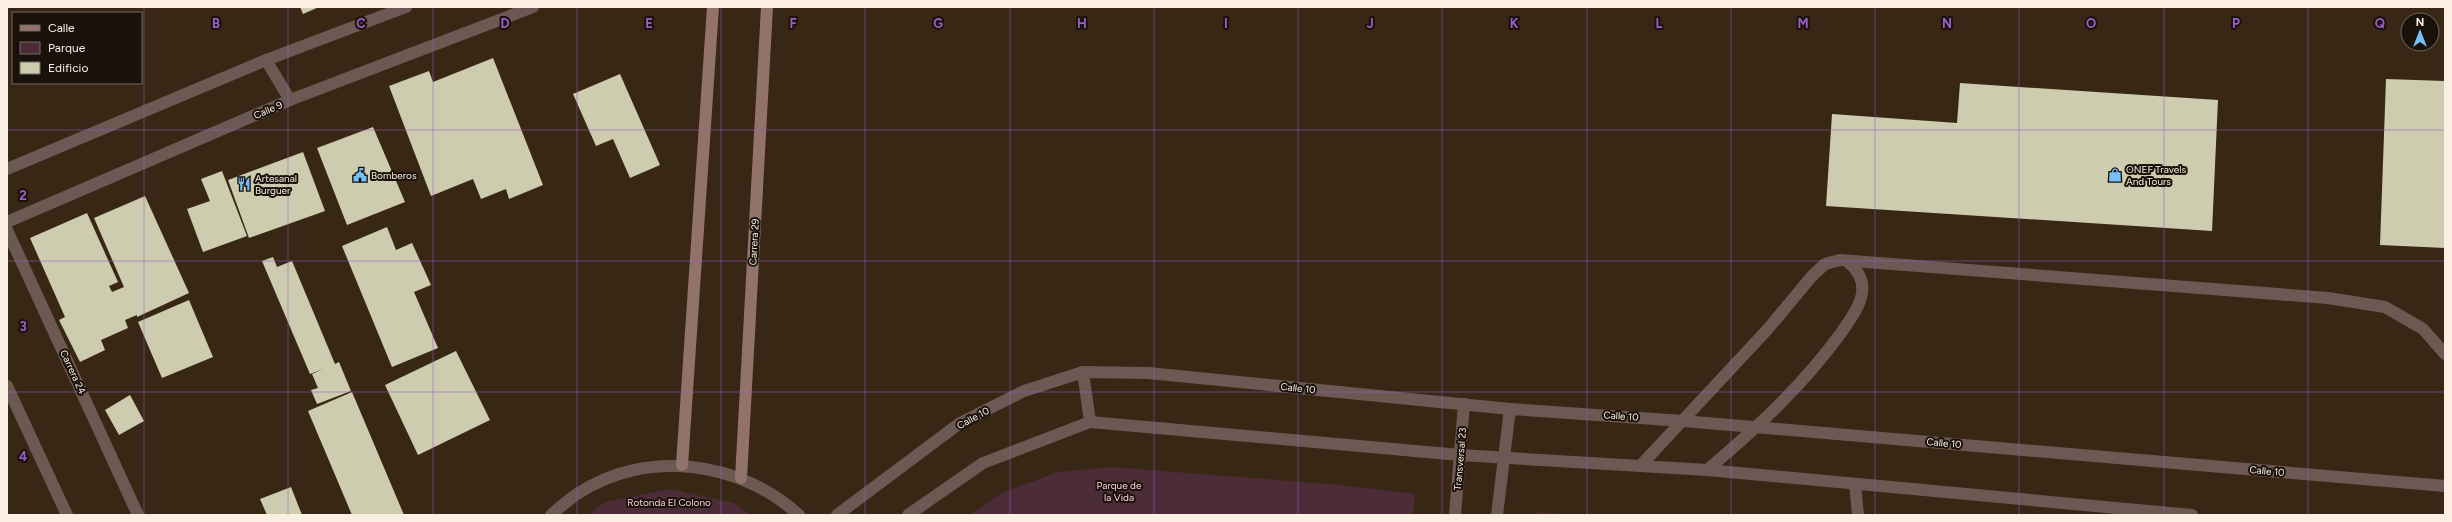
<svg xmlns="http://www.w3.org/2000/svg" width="2452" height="522" viewBox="0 0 2452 522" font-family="Figtree,sans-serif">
<rect width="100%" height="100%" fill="#382714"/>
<path fill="#4c2c37" d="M1111,467L1341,485L1415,494L1413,515H970L1002,493L1058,472Z
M670,489L734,503L751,515H588L605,502Z
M1538,512L1573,515H1537Z"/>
<path fill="#ceccae" d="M300,7H319L303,14Z
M493,58L543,185L509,199L506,189L481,199L473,179L431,196L389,86L429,71L433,82Z
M620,74L660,165L630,178L613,139L596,146L573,94Z
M2386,79L2445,81V248L2380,245Z
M1960,83L2218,100L2212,231L1826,206L1832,114L1957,123Z
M373,127L405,202L347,225L317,148Z
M303,152L325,211L249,238L228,180Z
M222,171L247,236L203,252L187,209L210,201L201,179Z
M145,196L189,293L137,317V315L125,320L128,328L101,340L105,350L80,362L59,320L65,317L30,238L87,213L118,282L109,286L112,292L124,287L94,218Z
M387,227L396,250L412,243L431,285L414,292L438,348L392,367L342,246Z
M273,257L277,267L292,261L335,364L339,362L351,391L317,404L311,390L318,388L312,374L323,369L310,374L262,261Z
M189,300L213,357L162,378L138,322Z
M456,351L490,420L418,455L385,385Z
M352,392L404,515H352L308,411Z
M130,395L144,421L119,435L105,410Z
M291,487L302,515H267L260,499Z"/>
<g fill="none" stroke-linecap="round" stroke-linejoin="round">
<path stroke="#6d5954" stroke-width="12" d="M1641,465L1767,330L1812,276L1825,264L1840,260L2328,298L2385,307L2423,329L2445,354
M1707,470C1757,428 1803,385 1841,333C1849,321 1860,307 1862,293C1864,279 1857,269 1847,261
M1855,484L1858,515"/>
<path stroke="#6d5954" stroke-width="12" d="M266,60L290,100
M7,169L266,60L406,7
M7,222L290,100L533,7
M7,230L138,515
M7,386L67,515
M1455,515L1464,404
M1497,515L1510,409"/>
<path stroke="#6d5954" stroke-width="12" d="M1083,372L1090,422
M551,515C559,508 568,500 577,494C646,448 740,461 799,515
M837,515L960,423L1024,391L1083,372L1148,373L1510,409L1683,421L2445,486
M908,515L983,463L1090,422L1460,455L1707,470L2192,515"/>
<path stroke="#92736b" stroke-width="12" d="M682,465L713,7
M741,478L767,7"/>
</g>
<path fill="none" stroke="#9b5dc8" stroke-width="1" stroke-opacity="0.55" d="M144,7V515M288,7V515M433,7V515M577,7V515M721,7V515M865,7V515M1010,7V515M1154,7V515M1298,7V515M1442,7V515M1587,7V515M1731,7V515M1875,7V515M2019,7V515M2164,7V515M2308,7V515M7,130H2445M7,261H2445M7,392H2445"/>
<defs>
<g id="civic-bare" transform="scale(1.08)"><path d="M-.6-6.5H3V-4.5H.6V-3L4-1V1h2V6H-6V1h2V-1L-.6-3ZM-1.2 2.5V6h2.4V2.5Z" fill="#77bff7" stroke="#19120a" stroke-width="2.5" paint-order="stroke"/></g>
<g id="shop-bare" transform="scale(1.08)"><path d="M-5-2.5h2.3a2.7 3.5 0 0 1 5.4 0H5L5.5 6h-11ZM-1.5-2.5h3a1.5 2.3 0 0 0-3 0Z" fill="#77bff7" stroke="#19120a" stroke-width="2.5" paint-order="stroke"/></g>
<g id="restaurant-bare" transform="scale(1.08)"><path d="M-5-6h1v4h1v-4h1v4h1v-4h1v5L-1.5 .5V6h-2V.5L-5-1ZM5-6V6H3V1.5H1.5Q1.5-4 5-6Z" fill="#77bff7" stroke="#19120a" stroke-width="2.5" paint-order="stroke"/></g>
</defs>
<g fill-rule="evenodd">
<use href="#civic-bare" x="360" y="175"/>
<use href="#shop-bare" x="2115" y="175"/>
<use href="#restaurant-bare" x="244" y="184"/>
</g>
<g text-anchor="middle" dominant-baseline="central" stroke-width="4" stroke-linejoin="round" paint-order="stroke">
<g font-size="10" fill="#fbefe4" stroke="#19120a">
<text transform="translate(268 110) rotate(-23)">Calle 9</text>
<text transform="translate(754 242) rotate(-87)">Carrera 29</text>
<text transform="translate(73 372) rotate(65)">Carrera 24</text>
<text transform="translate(1298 388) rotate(6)">Calle 10</text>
<text transform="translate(1621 416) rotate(4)">Calle 10</text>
<text transform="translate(973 418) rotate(-29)">Calle 10</text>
<text transform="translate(1944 443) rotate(5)">Calle 10</text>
<text transform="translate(1460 459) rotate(-85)">Transversal 23</text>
<text transform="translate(2267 471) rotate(5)">Calle 10</text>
</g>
<g font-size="10" fill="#fbefe4" stroke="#19120a" text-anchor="start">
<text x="2126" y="169">ONEF Travels<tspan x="2126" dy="12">And Tours</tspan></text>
<text x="371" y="175">Bomberos</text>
<text x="255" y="178">Artesanal<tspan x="255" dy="12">Burguer</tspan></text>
</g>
<g font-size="10" fill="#fdcfdc" stroke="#19120a">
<text x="1119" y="485">Parque de<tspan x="1119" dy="12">la Vida</tspan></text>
<text x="669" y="502">Rotonda El Colono</text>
</g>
</g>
<g font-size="13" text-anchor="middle" font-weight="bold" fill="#9b5dc8" stroke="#19120a" stroke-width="4" stroke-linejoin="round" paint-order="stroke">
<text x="216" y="28">B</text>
<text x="361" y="28">C</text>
<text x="505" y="28">D</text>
<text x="649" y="28">E</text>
<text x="793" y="28">F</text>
<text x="938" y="28">G</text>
<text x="1082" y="28">H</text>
<text x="1226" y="28">I</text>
<text x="1370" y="28">J</text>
<text x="1514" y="28">K</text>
<text x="1659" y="28">L</text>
<text x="1803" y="28">M</text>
<text x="1947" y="28">N</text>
<text x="2091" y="28">O</text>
<text x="2236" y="28">P</text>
<text x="2380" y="28">Q</text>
<text x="23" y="200">2</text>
<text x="23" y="331">3</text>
<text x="23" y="461">4</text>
</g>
<rect width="2452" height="522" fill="none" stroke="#fbefe4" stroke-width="16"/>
<rect x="12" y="12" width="130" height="72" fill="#19120a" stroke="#736a61"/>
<rect x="20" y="25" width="20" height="6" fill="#92736b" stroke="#736a61"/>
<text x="48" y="32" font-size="12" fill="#fbefe4">Calle</text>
<rect x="20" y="42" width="20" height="12" fill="#4c2c37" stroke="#736a61"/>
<text x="48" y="52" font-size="12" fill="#fbefe4">Parque</text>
<rect x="20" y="62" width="20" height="12" fill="#ceccae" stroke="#736a61"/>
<text x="48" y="72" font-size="12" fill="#fbefe4">Edificio</text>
<g transform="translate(2420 32)"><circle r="19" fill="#19120a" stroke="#736a61"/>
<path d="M0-3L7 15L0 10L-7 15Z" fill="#77bff7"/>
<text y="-6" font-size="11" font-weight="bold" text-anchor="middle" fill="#fbefe4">N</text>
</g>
</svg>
